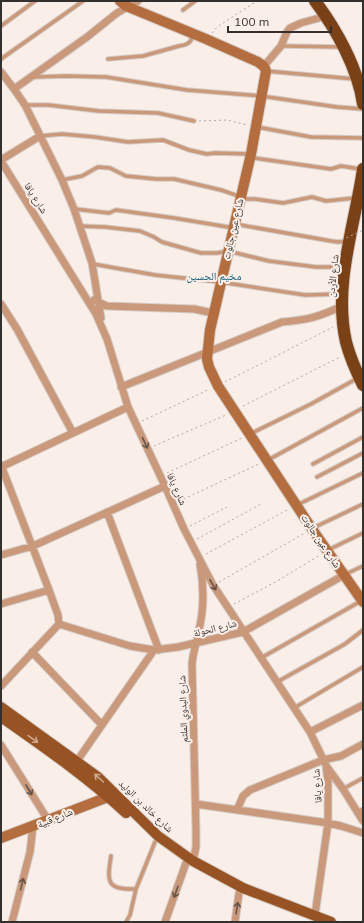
<svg xmlns="http://www.w3.org/2000/svg" width="364" height="923" viewBox="0 0 364 923" font-family="Mulish,'Noto Naskh Arabic',sans-serif">
<rect width="100%" height="100%" fill="#faeee8"/>
<g fill="none" stroke-linecap="round" stroke-linejoin="round">
<g stroke="#d6ccc6" stroke-width="5.5">
<path id="lane" d="M183,10L195,1
M1,26L35,1
M282,46L342,47
M1,59L83,1
M108,59L143,56L179,46C187,45 191,43 193,35
M266,71L355,79
M34,77L66,76L106,77L187,90L261,96L337,107L363,109
M26,105H48L99,111L158,113L194,121
M257,127L311,137L363,138
M40,136L62,134L95,137L128,142L163,140L189,150L207,154L215,153L251,154L254,158L331,169L341,166L360,169
M62,180L82,176L98,167L110,168L126,176L156,179H174L221,190L247,199H255L283,203L312,197L326,201L355,198
M75,209L109,213L116,210L174,218L228,227L235,224L331,241L338,242L348,241
M79,226L105,227L140,231L154,237L162,242L201,253H217L228,251L269,261L316,267H342
M93,264L155,275L220,282L305,295L340,294
M250,434L311,404L358,378
M268,460L363,408
M313,464L363,437
M317,477L363,453
M297,505L363,473
M313,528L363,504
M328,550L363,533
M346,574L363,566
M261,658L361,601
M277,682L345,644L363,630
M294,708L363,667
M343,789L363,778
M358,812L363,809
M111,856C107,882 106,890 136,889
M126,922L130,915L136,889L155,842"/>
</g>
<g stroke="#d6ccc6" stroke-width="9">
<path id="street" d="M264,66L281,46L287,32L290,28L301,23L326,16
M1,72L14,89L25,105L62,180L74,209L92,263L101,318
M14,89L87,37L117,13L138,1
M1,160L40,136
M1,161L96,314L107,339L128,407L165,486L184,529L213,585L310,732L326,765L328,782V823L315,915
M94,300L107,306L194,309L213,313
M1,304L17,329L73,433
M121,387L282,322C307,320 319,317 342,306
M1,465L49,590L58,615L59,624L1,686
M1,467L128,407
M107,512L159,650
M1,555L33,546L165,486
M1,604L49,590
M59,624L130,646L154,650L178,647L243,632L344,575
M32,652L102,725
M310,732L363,705
M1,745L48,820
M77,761L154,650
M327,767L343,789L363,821
M196,804L328,823L341,826L363,833
M237,810L243,796L250,790L323,760L341,756L363,744
M193,861L196,847V830L192,664C193,652 197,642 199,630C204,609 204,586 200,564
M12,922L30,852L33,826
M165,922L186,863
M235,922L239,893"/>
</g>
<g stroke="#d6ccc6" stroke-width="12">
<path id="secondary" d="M120,1L126,6L206,39L258,62C262,65 265,66 266,71L251,154L210,330L207,359L209,367L218,386L312,529L363,602
M1,838L108,797"/>
</g>
<g stroke="#d6ccc6" stroke-width="12">
<path id="primary" d="M1,707L98,777L158,836L193,861L243,888L331,922
M1,717C44,747 87,777 126,813"/>
</g>
<g stroke="#d6ccc6" stroke-width="14">
<path id="highway" d="M315,1C336,29 358,68 363,104
M363,169C355,225 333,284 346,342C350,357 356,371 363,385"/>
</g>
<path stroke="#b0a7a2" stroke-width="1" stroke-dasharray="2 3" stroke-linecap="butt" d="M212,33L217,27L257,1
M199,121L227,120L247,125
M225,382L333,327
M243,406L340,357
M142,421L210,389
M154,446L226,415
M167,473L242,438
M179,501L259,464
M190,526L227,507
M197,539L263,503
M206,554L289,509
M219,582L305,533
M234,604L279,580L320,555"/>
<use href="#lane" stroke="#ca997b" stroke-width="3.5"/>
<use href="#street" stroke="#ca997b" stroke-width="7"/>
<use href="#secondary" stroke="#b46d3e" stroke-width="10"/>
<use href="#primary" stroke="#975323" stroke-width="10"/>
<use href="#highway" stroke="#7a4016" stroke-width="12"/>
<path stroke="#b0a7a2" stroke-width="1" stroke-dasharray="2 3" stroke-linecap="butt" d="M342,240L363,230"/>
</g>
<defs><path id="oneway-shaft" d="M-6 0H5M1.5-3L5.5 0L1.5 3" fill="none" stroke-width="1.6" stroke-linecap="round" stroke-linejoin="round"/></defs>
<g stroke="#685548">
<use href="#oneway-shaft" transform="translate(145 443) rotate(65)"/>
<use href="#oneway-shaft" transform="translate(213 585) rotate(60)"/>
<use href="#oneway-shaft" transform="translate(29 790) rotate(59)"/>
<use href="#oneway-shaft" transform="translate(22 884) rotate(-76)"/>
<use href="#oneway-shaft" transform="translate(176 892) rotate(109)"/>
<use href="#oneway-shaft" transform="translate(237 908) rotate(-81)"/>
</g>
<g stroke="#cda88f">
<use href="#oneway-shaft" transform="translate(33 739) rotate(35)"/>
<use href="#oneway-shaft" transform="translate(99 778) rotate(-138)"/>
</g>
<g text-anchor="middle" dominant-baseline="central" stroke-width="4" stroke-linejoin="round" paint-order="stroke">
<g font-size="10" fill="#34302d" stroke="#faeee8">
<text transform="translate(36 198) rotate(58)">شارع يافا</text>
<text transform="translate(233 229) rotate(-77)">شارع عين جالوت</text>
<text transform="translate(333 276) rotate(-84)">شارع الأردن</text>
<text transform="translate(177 489) rotate(66)">شارع يافا</text>
<text transform="translate(321 541) rotate(56)">شارع عين جالوت</text>
<text transform="translate(215 628) rotate(-14)">شارع الحولة</text>
<text transform="translate(183 709) rotate(-92)">شارع البدوي الملثم</text>
<text transform="translate(317 786) rotate(-94)">شارع يافا</text>
<text transform="translate(146 806) rotate(44)">شارع خالد بن الوليد</text>
<text transform="translate(55 818) rotate(-22)">شارع قبية</text>
</g>
<g font-size="11" fill="#156079" stroke="#faeee8">
<text x="214" y="276">مخيم الحسين</text>
</g>
</g>
<rect width="364" height="923" fill="none" stroke="#34302d" stroke-width="4"/>
<path d="M228 26v6h103v-6" fill="none" stroke="#34302d" stroke-width="2"/>
<text x="234" y="26" font-size="12" fill="#34302d" stroke="#faeee8" stroke-width="3" paint-order="stroke">100 m</text>
</svg>
